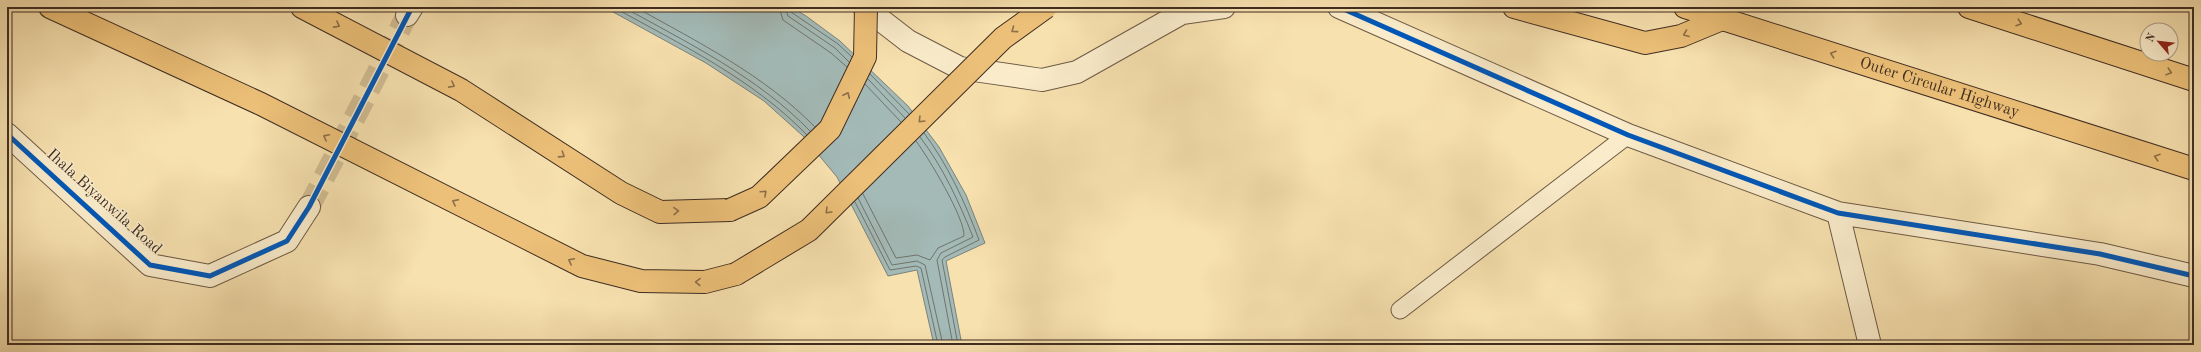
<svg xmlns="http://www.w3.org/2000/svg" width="2201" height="352" viewBox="0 0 2201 352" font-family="'Old Standard TT',serif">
<rect width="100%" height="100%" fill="#f7e1af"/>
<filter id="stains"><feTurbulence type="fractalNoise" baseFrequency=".005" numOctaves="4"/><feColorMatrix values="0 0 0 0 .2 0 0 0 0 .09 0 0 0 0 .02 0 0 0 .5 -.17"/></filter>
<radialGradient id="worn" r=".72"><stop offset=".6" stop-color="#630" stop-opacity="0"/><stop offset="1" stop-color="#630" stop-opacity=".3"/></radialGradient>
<path fill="#a3bab7" stroke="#7b827b" d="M604,7H791L806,16L840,41L908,106L939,147L966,195L985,243L946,261L962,345H934L917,270L888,276L837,177L803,136L764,101L706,63Z"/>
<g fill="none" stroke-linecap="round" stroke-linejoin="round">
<path stroke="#71746c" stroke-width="1" d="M613,7C680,44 753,79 807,135
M623,7C688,43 758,77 810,131
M635,7C698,42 764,75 815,127
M779,7L783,20L831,53L847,67
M785,7L788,16L835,48L849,62
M790,7L791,12L838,44L852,57
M870,74L909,114
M868,79L905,118
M865,84L901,122
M924,133C948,165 965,202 979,240L945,257L942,260L958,345
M920,137C943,167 959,202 973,237L941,253L937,260L953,345
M863,194L896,258L917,255L930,260L938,248L964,236C965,218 928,157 916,141
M858,198L892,265L917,261L925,265L943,345
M855,202L890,270L916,266L921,268L938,345"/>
<path stroke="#d2bd93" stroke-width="22" stroke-dasharray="22 11" stroke-linecap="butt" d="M309,207L407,15"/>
<g stroke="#6d5a45" stroke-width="19">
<path id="service" d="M1400,310L1628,135"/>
</g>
<g stroke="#6d5a45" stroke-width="24">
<path id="minor" d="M864,7L908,41L960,68L1042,80L1077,72L1182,13L1224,7
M1339,7L1628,135L1838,213L2100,254L2194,276
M1838,213L1870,345"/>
</g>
<g stroke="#6d5a45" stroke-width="24">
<path id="tertiary" d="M407,15L412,7
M7,134L150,265L210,276L287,241L309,207"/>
</g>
<g stroke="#3f2d22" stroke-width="24">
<g id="motorway">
<path d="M50,7L261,104L582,266L641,281L705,282L736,274"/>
<path d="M302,7L461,90L621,193L660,212L730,210"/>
<path d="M1514,7L1645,43L1681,36L1722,19"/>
<path id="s1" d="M1685,7L2194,169"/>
<path d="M1969,7L2194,80"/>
</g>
</g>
<use href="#service" stroke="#faeccb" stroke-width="17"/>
<use href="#minor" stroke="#faeccb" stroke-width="22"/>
<use href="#tertiary" stroke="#faeccb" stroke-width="22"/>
<use href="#motorway" stroke="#ecc078" stroke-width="22"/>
<g stroke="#3f2d22" stroke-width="24" stroke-linecap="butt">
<path id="motorway-bridge" d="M730,210L759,197L830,129L865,57L866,7
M736,274L809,230L1003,38L1046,7"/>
</g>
<use href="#motorway-bridge" stroke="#ecc078" stroke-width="22"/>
<g stroke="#faeccb" stroke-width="8">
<path id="cycleway" d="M1339,7L1628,135L1838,213L2100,254L2194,276
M7,134L150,265L210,276L287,241L309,207L412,7"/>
</g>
<use href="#cycleway" stroke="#0057b8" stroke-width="5"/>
</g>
<defs><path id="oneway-chevron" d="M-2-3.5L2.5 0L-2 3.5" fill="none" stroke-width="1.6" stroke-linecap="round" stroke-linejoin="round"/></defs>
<g stroke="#8d6f49">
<use href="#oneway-chevron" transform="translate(2019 23) rotate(18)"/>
<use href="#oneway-chevron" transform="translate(337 25) rotate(28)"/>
<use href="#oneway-chevron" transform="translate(1014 30) rotate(144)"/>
<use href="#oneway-chevron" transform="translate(1686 34) rotate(158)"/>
<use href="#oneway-chevron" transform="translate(1833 54) rotate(-162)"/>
<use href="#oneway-chevron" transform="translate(2169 72) rotate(18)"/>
<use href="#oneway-chevron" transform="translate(452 85) rotate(28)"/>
<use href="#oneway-chevron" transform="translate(847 95) rotate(-65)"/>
<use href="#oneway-chevron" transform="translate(921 120) rotate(135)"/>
<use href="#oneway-chevron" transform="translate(326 137) rotate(-153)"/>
<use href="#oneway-chevron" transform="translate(562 155) rotate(33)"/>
<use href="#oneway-chevron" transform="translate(2157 157) rotate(-162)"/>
<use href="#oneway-chevron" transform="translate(764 193) rotate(-43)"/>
<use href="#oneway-chevron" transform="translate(455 202) rotate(-153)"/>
<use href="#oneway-chevron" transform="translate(676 211) rotate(-2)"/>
<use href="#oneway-chevron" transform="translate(828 211) rotate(135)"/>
<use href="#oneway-chevron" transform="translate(571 261) rotate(-153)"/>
<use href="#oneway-chevron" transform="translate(698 282) rotate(-179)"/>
</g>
<g text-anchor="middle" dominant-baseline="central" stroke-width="3" stroke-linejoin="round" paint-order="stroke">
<g font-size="16" fill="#3f2d22" stroke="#faeccb">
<text stroke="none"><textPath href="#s1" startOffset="267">Outer Circular Highway</textPath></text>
<text transform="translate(104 202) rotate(42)">Ihala Biyanwila Road</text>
</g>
</g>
<rect width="2201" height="352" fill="none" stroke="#f7e1af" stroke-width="24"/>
<rect x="8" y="8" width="2185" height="336" fill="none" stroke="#3f2d22" stroke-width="2"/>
<rect x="12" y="12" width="2177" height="328" fill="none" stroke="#3f2d22"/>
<g transform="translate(2159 42) rotate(298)"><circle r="19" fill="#faeccb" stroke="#afa087"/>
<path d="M0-3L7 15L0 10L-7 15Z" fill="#8f2418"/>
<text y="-6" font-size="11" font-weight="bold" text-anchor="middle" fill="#3f2d22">N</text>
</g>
<rect width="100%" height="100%" filter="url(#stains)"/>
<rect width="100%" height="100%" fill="url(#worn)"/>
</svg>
